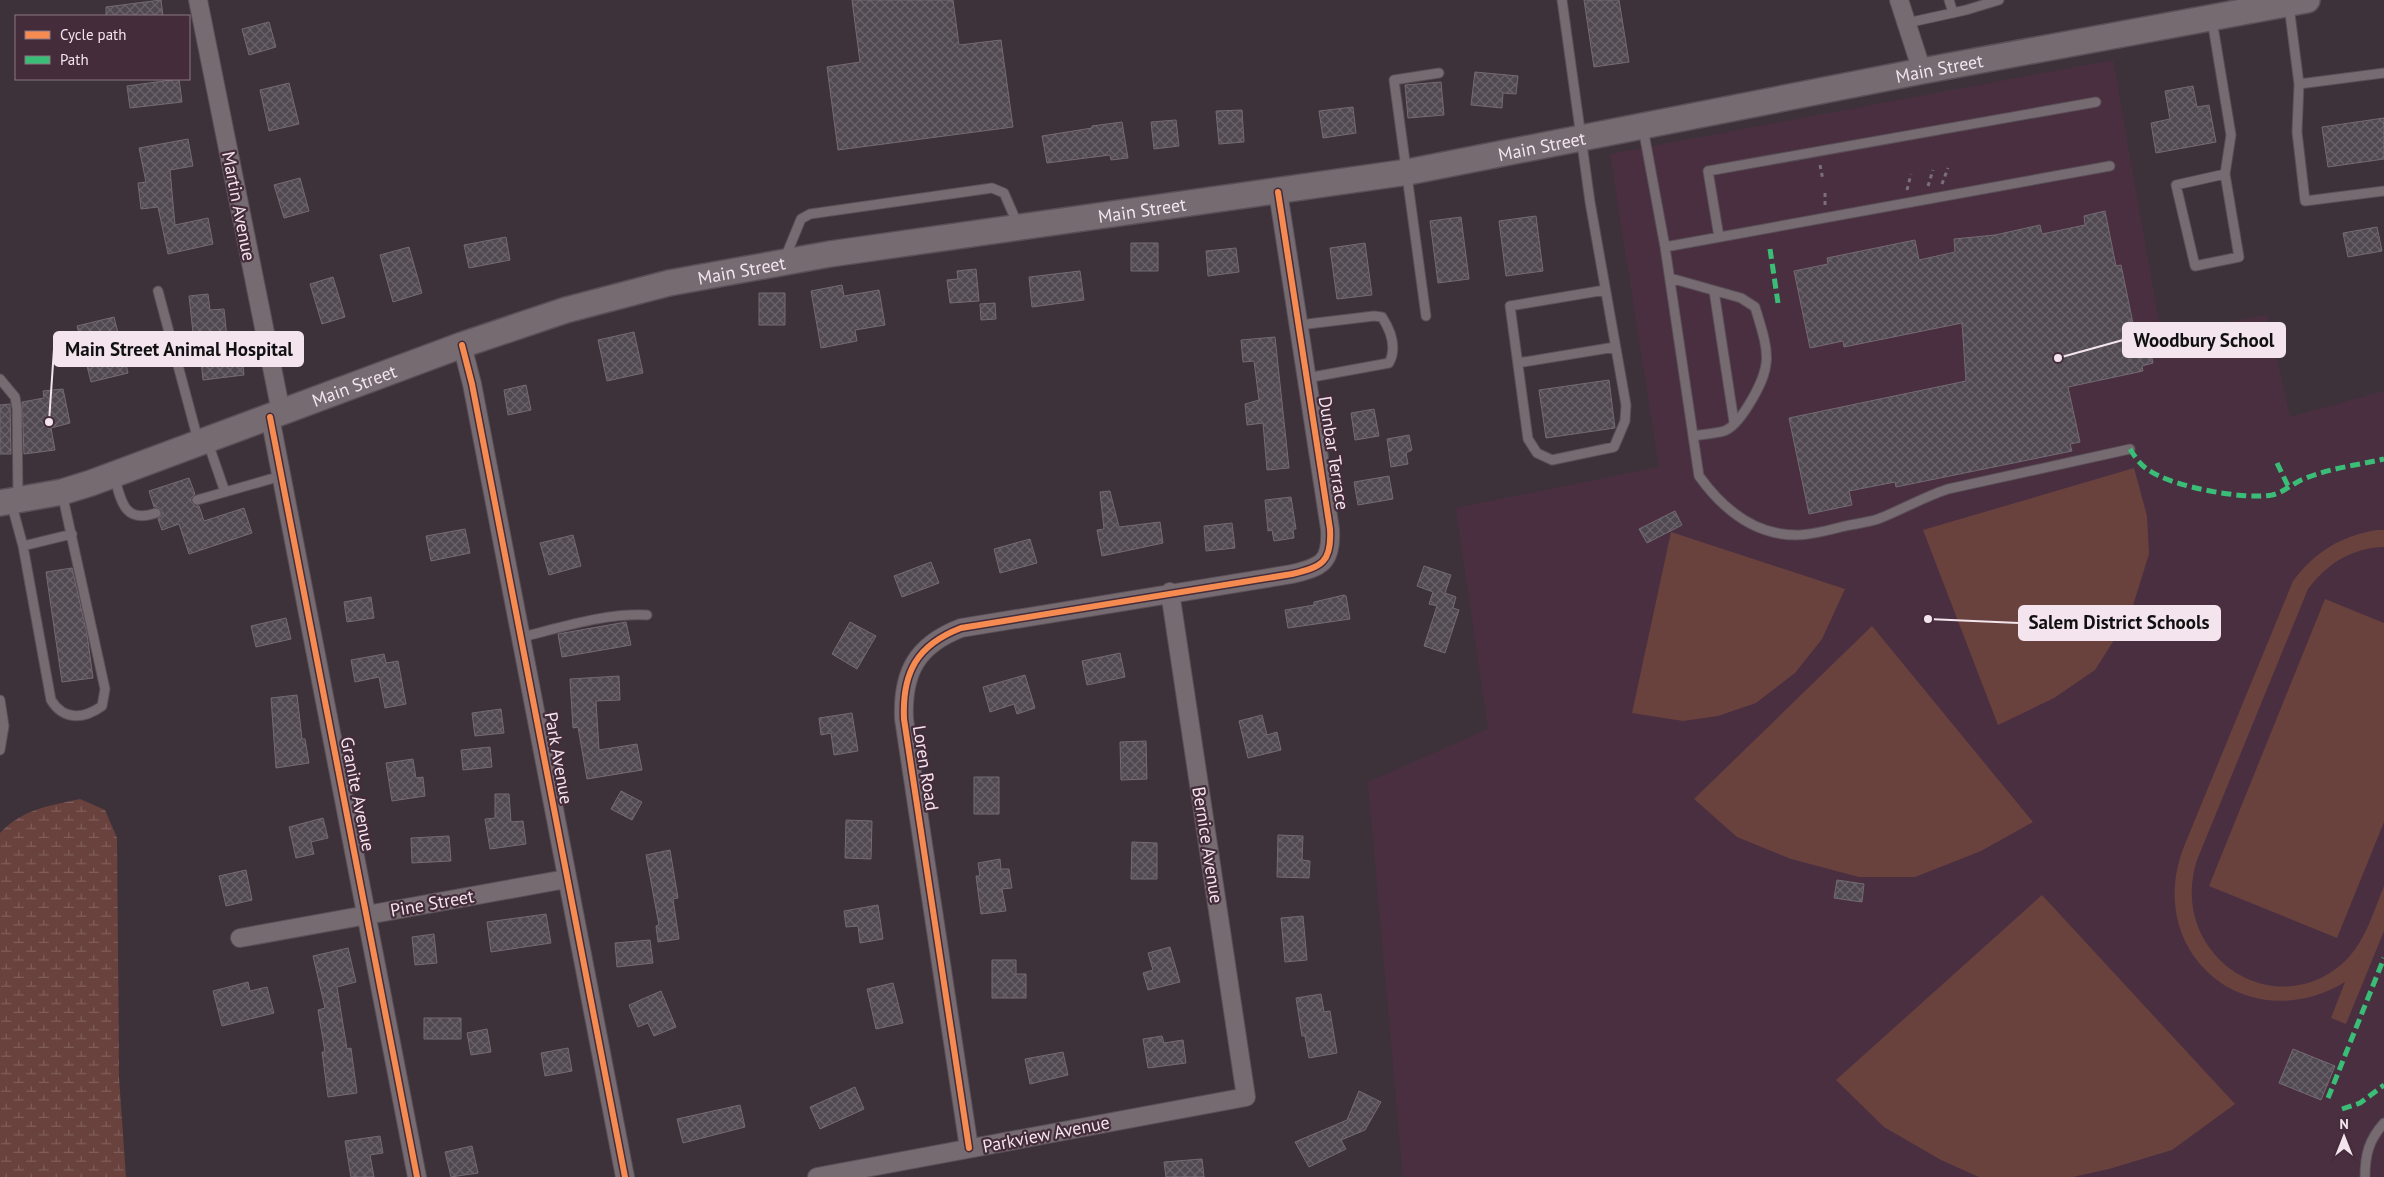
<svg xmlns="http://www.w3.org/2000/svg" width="2384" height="1177" viewBox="0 0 2384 1177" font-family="'PT Sans',sans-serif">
<defs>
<pattern id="wetland-marsh" width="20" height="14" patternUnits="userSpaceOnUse" patternTransform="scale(1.25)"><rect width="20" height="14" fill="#69423e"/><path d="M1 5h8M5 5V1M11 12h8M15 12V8" fill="none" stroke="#7f5d5a"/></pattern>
<pattern id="building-cross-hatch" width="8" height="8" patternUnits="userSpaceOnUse" patternTransform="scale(1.25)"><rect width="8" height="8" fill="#514951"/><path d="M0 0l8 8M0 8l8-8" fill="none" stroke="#6b636a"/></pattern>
</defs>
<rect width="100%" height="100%" fill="#3e323a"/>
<path fill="#4a2f41" d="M2113,60L2161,334L2267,315L2290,417L2384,391V1177H1403L1368,782L1488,729L1456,508L1659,467L1610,154Z"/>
<path fill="#69423e" d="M2134,468L2147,516L2149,554L2130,615L2095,670L2054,698L1998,725L1923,530Z
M2377,530H2384V547C2351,548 2327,564 2308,589L2197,860C2167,953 2272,1026 2343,963C2365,943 2373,913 2384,886V931L2346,1024L2331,1018L2345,982C2249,1040 2144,955 2183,849L2293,581C2315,552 2340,536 2377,530Z
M1671,532L1845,589L1822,639L1795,673L1756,703L1718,716L1683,721L1632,713Z
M2325,599L2384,623V822L2337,938L2209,886Z
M1872,626L2033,822L1981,851L1915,877H1859L1791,859L1737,837L1694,799Z
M2042,895L2235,1104L2172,1150L2109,1169L2073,1177H1979L1941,1160L1884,1127L1836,1080Z"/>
<path fill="url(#wetland-marsh)" d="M80,799L105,810L117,838L119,1078L126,1177H0V833C23,809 48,806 80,799Z"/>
<path fill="url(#building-cross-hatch)" stroke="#736a72" d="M161,0L163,16H106V7Z
M852,0H953L959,45L1001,40L1013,127L838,150L827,67L860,62Z
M1584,0H1619L1629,62L1594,67Z
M269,22L276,47L249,55L242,29Z
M1475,72L1518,76L1516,94L1503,93L1502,108L1471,105Z
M179,79L182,102L130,108L127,86Z
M1441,82L1444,115L1408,118L1405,85Z
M289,83L299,124L269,131L260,90Z
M2193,86L2197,107L2209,105L2216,142L2156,153L2151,123L2170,119L2165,91Z
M1353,107L1356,133L1323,138L1319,111Z
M1242,110L1244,142L1219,144L1216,111Z
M2384,118V159L2328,167L2322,127Z
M1176,120L1179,146L1154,149L1151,122Z
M1122,122L1128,158L1111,160L1110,155L1047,163L1042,136L1092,128V126Z
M188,139L193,166L170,170L175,225L208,218L213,244L168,254L158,207L141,209L138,183L146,182L139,148Z
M300,178L309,211L284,218L274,185Z
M2105,211L2116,266L2121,265L2136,338L2147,335L2153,363L2142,366L2143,371L2068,387L2080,442L2070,444L2072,451L1896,487L1895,482L1849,491L1852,505L1809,514L1789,418L1966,381L1962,323L1844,347L1843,341L1810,348L1794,271L1828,264L1827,258L1915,240L1919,260L1955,252L1954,239L1995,235L2040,225L2042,234L2085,225L2084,216Z
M1536,216L1543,271L1506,276L1499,221Z
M1461,217L1469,279L1438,283L1430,221Z
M2377,227L2382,251L2348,257L2343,233Z
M506,237L510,260L469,268L464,245Z
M1131,243H1158V271H1131Z
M1365,243L1372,295L1337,299L1330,248Z
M409,247L422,293L393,302L380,255Z
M1236,248L1239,272L1208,276L1206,251Z
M976,269L979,301L950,303L947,280L958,279L957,271Z
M1080,271L1084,300L1032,307L1029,277Z
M333,277L345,317L322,324L310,284Z
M842,285L844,296L879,290L885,325L855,330L857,341L821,348L811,291Z
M759,293H785V325H759Z
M208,294L210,310L224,309L227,338L240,337L244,375L203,380L199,341L194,342L189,296Z
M995,303L996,319L981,320L980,304Z
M114,317L128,373L91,382L77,326Z
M634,332L643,373L607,381L598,340Z
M1275,337L1289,468L1267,470L1263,423L1247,425L1245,404L1259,400L1254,361L1243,362L1241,340Z
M1609,380L1615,428L1546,438L1539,390Z
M526,385L531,410L508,415L504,390Z
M63,389L70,423L51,428L55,450L24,454L22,402L44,398L43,391Z
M10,404L11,454H0V405Z
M1374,409L1379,436L1355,440L1351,413Z
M1409,435L1412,450L1406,453L1408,464L1391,467L1387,439Z
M1389,476L1393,499L1358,505L1354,482Z
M189,478L195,494L191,498V502L195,506H199L204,521L244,508L252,533L189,554L179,524L162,530L158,519L162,515V511L158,507H154L149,491Z
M1110,491L1119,527L1160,522L1163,543L1102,556L1097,530L1104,529L1100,492Z
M1291,497L1296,529H1293L1294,538L1274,541L1272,530L1268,531L1265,500Z
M1675,511L1682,525L1647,543L1639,529Z
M1232,523L1235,548L1206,551L1204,526Z
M465,529L470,553L431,561L426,536Z
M573,535L581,566L549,575L540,543Z
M1030,539L1037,563L1000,573L994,549Z
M931,562L939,583L902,597L894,576Z
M1424,566L1451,575L1445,593L1456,597L1453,608L1459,610L1445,653L1424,646L1437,606L1429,604L1433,592L1417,586Z
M72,568L87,634L93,678L62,682L46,572Z
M1344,595L1346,596L1350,619L1288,628L1285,610L1314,605V602Z
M371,597L374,618L347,622L344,602Z
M286,618L291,639L256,647L251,626Z
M626,622L631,645L562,657L558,634Z
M850,622L876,636L857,669L832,654Z
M1120,653L1125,677L1087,685L1082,661Z
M384,654L386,663L398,661L406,704L385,708L379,677L355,682L351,660Z
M1025,675L1035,708L1017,714L1014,704L990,712L983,687Z
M619,676L620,700L596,701L599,750L637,744L642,770L587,779L578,727L573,728L570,679Z
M297,695L302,739H305L309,763L276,768L271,698Z
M501,709L504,733L475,736L472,713Z
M852,713L858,751L834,755L831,733L821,735L819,718Z
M1262,715L1267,735L1277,732L1281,750L1248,758L1239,721Z
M1146,741L1147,779L1121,780L1120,742Z
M490,747L492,767L463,770L461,750Z
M413,759L416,778L423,777L425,796L392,801L386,763Z
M974,777H999V814H974Z
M621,791L642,802L632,820L611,809Z
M495,794H509L511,822L523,821L526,844L490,849L485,819L495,818Z
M323,818L328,838L311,842L314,854L296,858L289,827Z
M846,820L872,821L871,859L845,858Z
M1278,835L1303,836L1302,860L1310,861L1309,878L1277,877Z
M449,836L451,861L412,863L411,838Z
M1132,842L1157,843V879H1131Z
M670,850L678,898L673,899L679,939L658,942L656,926L659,925L646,855Z
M1000,859L1001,869H1009L1012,888L1002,889L1006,911L981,914L976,876H980L978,863Z
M246,870L252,900L226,906L219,876Z
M1837,880L1864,884L1862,902L1834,898Z
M878,905L883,939L860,943L858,926L846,927L844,911Z
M546,914L551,943L491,952L487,922Z
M1303,916L1307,960L1285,962L1281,918Z
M434,934L437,963L415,965L412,937Z
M650,940L653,963L617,967L615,943Z
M1170,947L1180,982L1148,990L1143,973L1153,970L1148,953Z
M348,948L356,982L337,987L347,1049L351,1048L357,1093L328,1097L322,1052H325L318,1010L325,1008L313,956Z
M992,960H1016V974H1026V998H992Z
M248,982L250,991L267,987L274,1013L222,1026L213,991Z
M893,983L903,1023L876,1029L867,989Z
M661,991L676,1027L654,1036L648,1023L638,1027L629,1005Z
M1321,994L1324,1012L1330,1011L1337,1053L1309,1058L1305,1036H1302L1296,998Z
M424,1018H461V1039H424Z
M487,1029L491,1052L471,1055L467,1033Z
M1162,1036L1164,1043L1183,1040L1186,1063L1148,1068L1143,1039Z
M568,1048L572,1071L545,1076L541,1053Z
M2293,1049L2335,1066L2321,1100L2279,1083Z
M1063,1052L1068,1075L1030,1084L1025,1059Z
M855,1087L864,1109L820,1129L810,1107Z
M1359,1091L1381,1102L1365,1130L1341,1140L1346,1149L1309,1167L1295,1142L1347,1120Z
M740,1105L745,1127L683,1143L677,1119Z
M380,1136L383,1153L370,1155L374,1177H351L345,1141Z
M472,1146L478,1173L451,1177L445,1152Z
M1202,1159L1204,1177H1166L1164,1162Z"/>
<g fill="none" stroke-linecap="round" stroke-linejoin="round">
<g stroke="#5a4f57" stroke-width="11">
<path id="service" d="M1562,0L1590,202L1626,405L1625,421L1614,447L1552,460L1537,453L1528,439L1510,306L1605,290
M1949,0L1953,13
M2289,6L2299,84L2297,132L2305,201L2384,191
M2212,20L2231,135L2225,174L2239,257L2195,266L2176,185L2225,174
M1907,23L1966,10L1999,0
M2299,84L2384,73
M1643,128L1665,247L1699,476C1722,508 1754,535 1796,535C1811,535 1826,531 1841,527C1853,524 1866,523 1878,519C1902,510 1923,497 1948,489L2130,449
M1719,237L1708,171L2096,102
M1665,247L2110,166
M785,258L801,219L810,214L992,188L1004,193L1018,225
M1670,278L1741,298L1755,307C1769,353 1774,364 1748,406C1743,414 1733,428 1724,431C1714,434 1703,434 1693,436
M158,291L198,440
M1714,291L1734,422
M1426,316L1394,80L1439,73
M1299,325L1374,316L1382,317C1391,331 1397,348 1389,363L1307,378
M1518,363L1615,347
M0,379L15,397L17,408L18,498
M207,440L225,492
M114,475C121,501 124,524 156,513
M197,500L281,476
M11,502L23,546L51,700C64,721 84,719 102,706L105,689L62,493
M23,546L72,534
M522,637C563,627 605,613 647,615
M0,700L4,726L0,750
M2365,1177C2365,1154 2369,1140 2384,1123"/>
</g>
<g stroke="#5a4f57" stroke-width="20">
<path id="minor" d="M198,0L281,412
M1899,0L1922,71
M462,345L472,384C524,648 573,913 625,1177
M270,417L417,1177
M240,938L566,879
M969,1148L904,719C902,672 917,645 961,628L1292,574C1322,567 1332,562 1330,529L1278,192
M817,1177L1246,1097L1170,592"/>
</g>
<g stroke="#5a4f57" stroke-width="28">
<g id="secondary">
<path id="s1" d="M0,503L62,492L91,483L462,345L566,310L669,283L830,254L1408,172L1922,71L2307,0"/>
</g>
</g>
<path stroke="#7a7076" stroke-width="3" stroke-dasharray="4 4" stroke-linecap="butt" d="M1820,165L1823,180
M1942,184L1948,168
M1928,186L1933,170
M1907,190L1911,174
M1825,193V205"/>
<use href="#service" stroke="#756b71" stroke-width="9"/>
<use href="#minor" stroke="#756b71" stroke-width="18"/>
<use href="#secondary" stroke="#756b71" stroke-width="25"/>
<path stroke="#3abd76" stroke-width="5" stroke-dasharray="10 5" stroke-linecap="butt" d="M1770,249L1778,303
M2130,449C2135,457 2141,466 2150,471C2174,487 2244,500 2272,495C2285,492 2294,482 2306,478C2331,468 2358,465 2384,459
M2277,463L2289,488
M2328,1098L2384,958
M2342,1109L2360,1103L2384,1085"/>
<g stroke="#442c3b" stroke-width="9">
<path id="cycleway" d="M462,345L472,384C524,648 573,913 625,1177
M270,417L417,1177
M969,1148L904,719C902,672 917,645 961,628L1292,574C1322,567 1332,562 1330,529L1278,192"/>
</g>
<use href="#cycleway" stroke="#f68b52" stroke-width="6"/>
</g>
<g text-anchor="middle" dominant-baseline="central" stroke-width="4.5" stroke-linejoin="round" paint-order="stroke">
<g font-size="18" fill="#f4e4ee" stroke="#442c3b">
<text stroke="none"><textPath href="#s1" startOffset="1994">Main Street</textPath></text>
<text stroke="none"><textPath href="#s1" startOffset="1589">Main Street</textPath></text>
<text transform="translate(239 206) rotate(79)">Martin Avenue</text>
<text stroke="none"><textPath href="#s1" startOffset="1184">Main Street</textPath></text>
<text stroke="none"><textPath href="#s1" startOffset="779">Main Street</textPath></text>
<text stroke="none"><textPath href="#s1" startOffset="374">Main Street</textPath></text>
<text transform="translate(1334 453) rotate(81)">Dunbar Terrace</text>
<text transform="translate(559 758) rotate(80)">Park Avenue</text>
<text transform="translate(926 768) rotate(81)">Loren Road</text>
<text transform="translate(358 794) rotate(79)">Granite Avenue</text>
<text transform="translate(1208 845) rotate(81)">Bernice Avenue</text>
<text transform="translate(432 903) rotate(-10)">Pine Street</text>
<text transform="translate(1046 1134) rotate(-11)">Parkview Avenue</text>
</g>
</g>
<path fill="none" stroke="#f4e4ee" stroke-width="2" d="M2058 358L2123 340M49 422L54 349M1928 619L2019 623"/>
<g fill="#f4e4ee" stroke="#442c3b" stroke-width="2">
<circle cx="2058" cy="358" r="5"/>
<circle cx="49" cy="422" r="5"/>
<circle cx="1928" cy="619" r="5"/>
</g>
<g fill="#f4e4ee" stroke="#f4e4ee" stroke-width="2">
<rect x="2123" y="323" width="162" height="34" rx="5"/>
<rect x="54" y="332" width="249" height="34" rx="5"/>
<rect x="2019" y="606" width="201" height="34" rx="5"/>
</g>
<g font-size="19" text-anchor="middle" font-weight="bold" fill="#111">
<text x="2204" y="347">Woodbury School</text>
<text x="179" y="356">Main Street Animal Hospital</text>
<text x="2119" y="629">Salem District Schools</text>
</g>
<rect x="15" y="15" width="175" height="65" fill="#442c3b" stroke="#8a7683"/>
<rect x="25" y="31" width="25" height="8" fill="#f68b52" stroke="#8a7683"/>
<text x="60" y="40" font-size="15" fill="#f4e4ee">Cycle path</text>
<rect x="25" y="56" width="25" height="8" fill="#3abd76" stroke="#8a7683"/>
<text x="60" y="65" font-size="15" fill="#f4e4ee">Path</text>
<g transform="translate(2344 1137)" stroke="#442c3b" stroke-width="4" paint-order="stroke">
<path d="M0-4L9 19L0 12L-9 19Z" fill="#f4e4ee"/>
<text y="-8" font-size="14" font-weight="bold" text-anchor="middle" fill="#f4e4ee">N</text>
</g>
</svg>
